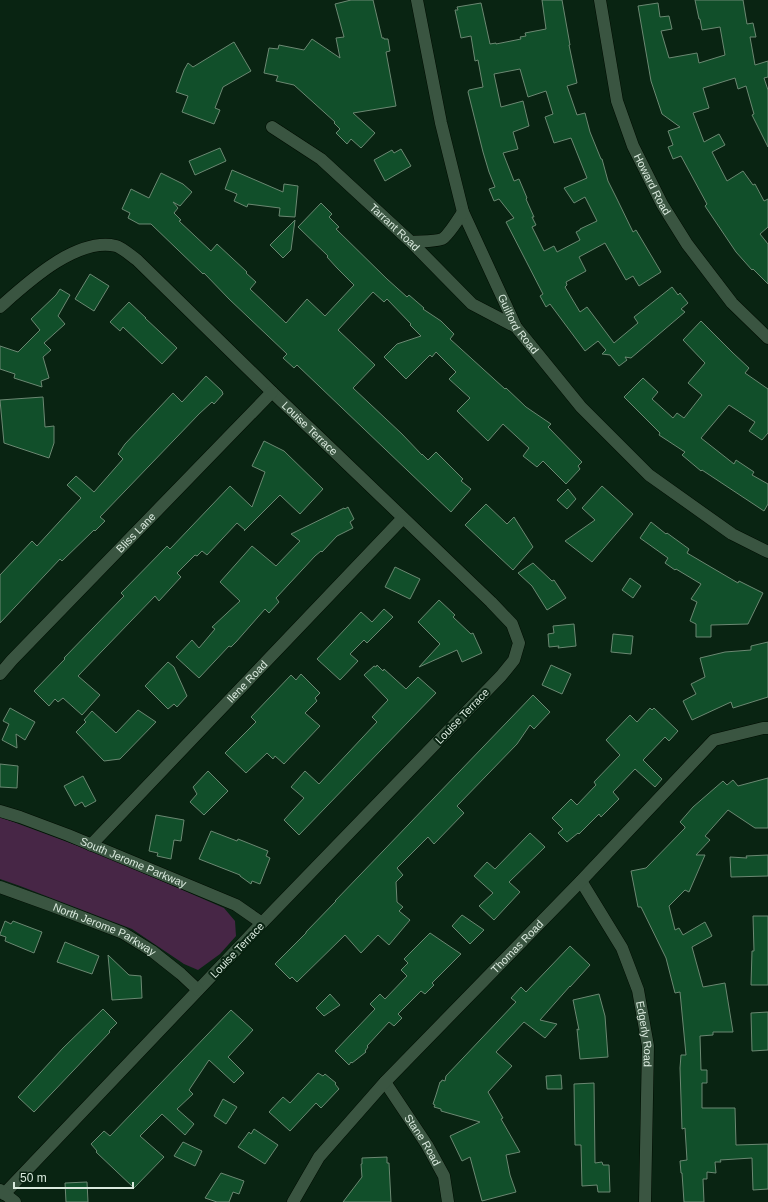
<svg xmlns="http://www.w3.org/2000/svg" width="768" height="1202" viewBox="0 0 768 1202" font-family="Arial,sans-serif">
<rect width="100%" height="100%" fill="#092412"/>
<path fill="#472646" d="M0,817L97,853L224,908L235,921L236,936L220,954L198,970L184,964L132,929L20,886L0,879Z"/>
<path fill="#114f2a" stroke="#6b8872" fill-rule="evenodd" d="M351,0H373L382,38H384V39H388L390,51L386,52L396,106L353,113L375,133L361,148L351,139L347,144L336,133L340,129L334,123L335,122L294,85L276,81L278,76L264,73L269,48L278,49L279,45L304,50L312,39L340,58L336,38L344,37L335,4Z
M542,0H562L570,45H569L577,83L567,86L577,115L585,113L590,132L601,159H602L608,181L617,199L633,232L636,230L661,272L639,286L633,276L626,280L605,243L579,257L586,271L566,282L567,285L565,287L580,312L587,307L614,343L638,323L634,317L672,287L678,295L680,293L688,303L681,309L685,312L631,358L625,357L627,360L619,366L610,355L602,354L606,350L598,341L585,351L550,304L546,307L540,296L543,294L506,222L514,218L499,199L494,201L489,189L495,187L489,172L483,152L468,92L469,90L483,87L478,60L475,61L471,36L461,38L455,10H458L457,7L481,3L490,44L496,43V44L521,39L520,37L526,36L525,33L546,29ZM520,69L528,97L546,91L553,114L545,117L554,143L571,138L587,178L564,188L574,203L585,197L597,221L580,229V230L576,232L580,240L557,252L554,246L544,251L532,227L536,225L532,217H534L526,199L527,198L519,179L514,181L503,153L518,149L513,132L529,126L523,101L501,107L494,74Z
M695,0H743L747,24L753,23L756,37H750L755,65L768,61V77L764,78L768,90V147L752,115L754,114L746,86L738,89L735,78L703,88L709,108L693,113L704,142L719,134L725,145L712,152L727,181L743,171L753,185L755,184L764,201L768,199V227L760,234L768,244V284L753,269L752,270L736,252L705,206L707,204L681,156L673,159L668,147L673,145L668,131L680,127L662,114L651,81L638,6L658,3L660,17L669,16L672,29L661,31L669,58L697,53L699,63L725,55L720,27L702,30L700,19H699Z
M234,42L251,71L223,87L215,108L220,110L214,124L182,112L188,96L176,92L184,70L188,63L193,67Z
M220,148L226,161L195,175L189,161Z
M401,149L411,166L385,181L374,160L392,150L394,153Z
M232,170L283,192L284,184L298,186L295,217L279,216L280,208L248,204L247,207L234,201L237,194L225,189Z
M161,173L183,184L192,192L180,206L173,202L178,208L174,213L181,220L179,221L211,251L217,244L247,272L246,273L256,282L250,289L286,323L307,299L325,316L354,285L337,268L327,257L328,256L298,227L321,203L332,214L329,217L339,227L336,229L387,279L407,297L409,295L424,308L423,309L441,321L454,334L450,339L505,389L506,388L526,407L551,424L548,427L582,462L578,466L580,469L566,484L543,461L537,467L523,456L529,448L503,424L488,441L457,411L470,398L449,379L456,372L436,352L432,357L430,355L406,379L384,357L397,344L421,336L410,325L411,324L387,299L384,302L373,292L338,330L375,365L353,388L402,434L422,455V454L428,460L436,452L463,479L461,481L471,489L451,512L297,365L294,368L283,358L287,354L229,299L204,273L203,274L151,224H139L128,218L130,213L122,209L131,189L149,198Z
M295,220L291,250L283,258L270,245Z
M90,274L109,286L94,311L75,299Z
M60,289L70,295L58,316L65,324L44,343L51,350L43,357L49,378L41,381L42,387L14,378L15,374L0,369V346L18,352L40,330L31,319L56,295Z
M129,302L146,318H145L177,348L162,364L123,327L120,331L110,322Z
M701,321L733,353L749,368L745,373L768,389V433L762,440L749,431L755,422L729,405L701,438L734,464L736,460L754,472L752,475L768,484V504L764,511L702,470L701,471L682,455L685,452L659,435L660,433L624,397L643,378L658,392L652,399L673,418L677,413L684,418L702,395L688,383L705,363L683,340Z
M206,376L222,391L223,394L214,404L212,402L199,414L100,517L105,521L95,531L94,530L62,561L60,559L0,623V575L32,541L37,546L81,498L67,485L76,476L94,492L123,459L118,454L125,444L173,393L182,402Z
M43,397L45,427L54,426V443L49,458L4,443L0,400Z
M264,441L284,451L323,489L300,514L280,495L244,531L245,530L237,523L207,555L202,551L197,556L195,555L177,573L181,577L159,601L155,596L78,676L100,695L82,715L63,698L58,702L55,699L49,706L34,691L65,659L64,658L124,596L121,593L167,546L170,549L230,486L252,507L265,472L252,466Z
M602,486L633,514L592,562L565,541L595,520L582,508Z
M568,489L576,499L567,509L557,500Z
M486,504L507,524L514,517L533,547L513,570L465,525Z
M348,507L354,519L350,522L353,528L337,536L322,552L321,551L315,556L276,598L279,602L269,613L265,609L236,642L231,647L229,646L199,678L176,657L192,640L199,648L215,629L212,627L240,601L220,582L252,546L276,566L300,541L291,534L344,508L345,509Z
M651,522L666,534L667,533L689,549L687,553L738,583L739,581L763,593L748,624L711,625V637H696V624L690,621L697,602L691,599L701,584L676,569L675,570L665,563L668,558L640,538Z
M533,563L552,581L554,580L566,598L547,610L532,586L518,573Z
M395,567L420,579L410,599L385,587Z
M630,578L641,586L633,598L622,590Z
M439,600L455,615L453,617L471,634L473,633L482,653L462,662L457,650L419,667L440,644L418,622Z
M384,609L393,617L367,643L364,640L350,654L358,661L340,680L317,659L361,612L372,622Z
M574,624L576,646L558,648L559,646L549,647L548,634L554,633L553,626Z
M613,634L633,636L631,654L611,652Z
M768,642V697L733,708L731,702L692,720L683,701L696,694L691,684L705,677L700,658L725,652L751,650V646Z
M168,662L174,667L187,696L177,707L174,704L168,709L145,686Z
M377,665L383,671L384,669L406,689L418,677L436,693L299,835L284,820L304,798L291,787L305,771L319,784L377,722L372,717L388,700L364,675L374,666L376,667Z
M551,665L571,674L562,694L542,685Z
M301,674L320,693L315,698L317,701L305,713L320,726L284,764L275,756L273,759L267,753L246,773L225,753L256,722L251,717L291,675L296,680Z
M533,695L550,712L534,729L530,725L517,744L457,806L464,813L434,844L428,837L397,868L403,875L396,882L397,902L403,907L399,911L410,920L389,945L378,935L361,953L345,935L297,982L292,977L290,979L275,964L306,933V932L336,901H335Z
M10,708L35,722L25,740L16,734L17,748L2,740L9,724L3,721Z
M650,708L652,710L654,708L678,731L669,741L665,737L643,760L662,779L655,787L635,769L613,792L619,799L601,817L599,814L579,834L578,833L567,842L558,833L563,829L552,818L571,799L577,805L596,785L594,782L620,755L606,740L630,715L637,722Z
M138,710L156,722L120,759L104,761L76,732L86,722L84,720L92,711L116,733Z
M0,764L18,766L17,788L0,787Z
M208,771L228,791L204,815L190,802L197,794L193,787Z
M83,776L96,801L85,807L82,802L75,806L64,786Z
M768,778V828H755L728,810L705,836L710,840L696,855H705L689,892L685,890L669,906L675,930L679,928L683,935L705,922L712,936L692,947L703,987L725,983L733,1032H713V1035L700,1036L701,1070H707V1083H702V1108H735L736,1145L768,1144V1189L753,1190L752,1158L720,1160L721,1162H715L716,1173L707,1172V1179H703L704,1202H684L682,1173H681L680,1161L687,1160L685,1128L682,1129L680,1068L681,1055H686L680,992L675,993L666,958L641,907H638L631,871L646,868L685,828V827L680,822L693,807L723,781L727,785L733,780L738,786Z
M156,815L184,820L181,841L174,840L171,859L157,856L158,853L149,851Z
M211,831L237,841L238,839L268,851L266,856L270,858L260,884L252,881L251,884L240,876V875L199,859Z
M530,833L545,847L509,882L520,892L494,920L479,906L493,893L474,876L487,862L495,869Z
M768,855V876L731,877L730,857L747,858L746,856Z
M462,915L484,930L470,944L452,926Z
M753,916H768V985H751L752,951H754Z
M5,921L11,924L13,921L42,932L34,953L5,941L6,937L0,935V934Z
M430,933L461,954L432,983L434,985L425,994L421,991L398,1014L402,1018L394,1026L389,1022L367,1046L368,1047L365,1051L366,1052L352,1063L351,1062L349,1065L335,1051L375,1009L370,1004L380,994L385,999L407,976L401,970L408,963L404,959Z
M65,942L99,956L92,974L57,962Z
M570,946L590,965L570,987V986L540,1020L557,1024L545,1038L524,1022L496,1052L512,1066L488,1092L503,1118L501,1119L520,1152L506,1155L510,1175L516,1192L482,1201L470,1157L462,1161L450,1136L480,1122L441,1111V1109L434,1107L435,1105L433,1104L436,1095L440,1082H441L442,1080L445,1081L446,1076L516,1002L511,998L521,987L526,992Z
M108,955L129,975L141,976L142,998L112,1000Z
M330,994L340,1005L324,1016L316,1008Z
M599,994L605,1016L608,1057L580,1059L577,1029L579,1030L573,1000Z
M103,1009L117,1023L109,1031L110,1032L34,1112L18,1097L63,1048Z
M231,1010L253,1030L228,1057L244,1073L234,1083L209,1060L189,1090L193,1094L177,1109L194,1124L185,1135L162,1114L140,1136L164,1157L134,1188L96,1152L97,1151L91,1144L104,1131L110,1136Z
M768,1012V1050L752,1051L751,1013Z
M318,1073L323,1076L325,1074L336,1083L335,1084L339,1089L321,1108L316,1103L290,1131L269,1112L283,1097L290,1103Z
M561,1075L562,1089H547L546,1076Z
M594,1083L595,1163L602,1162L603,1165H609L610,1192H598L597,1185L582,1186L581,1145H575L574,1084Z
M223,1099L237,1107L226,1124L214,1116Z
M254,1129L278,1145L265,1164L238,1147L249,1132L251,1134Z
M183,1142L202,1151L195,1166L174,1156Z
M387,1157V1163H389L391,1202H343L362,1177L361,1164H362V1158Z
M221,1173L244,1181L239,1194L233,1192L229,1202H217L205,1198Z
M87,1182L88,1202H66L65,1183Z"/>
<g fill="none" stroke-linecap="round" stroke-linejoin="round">
<g stroke="#000c01" stroke-width="13">
<g id="minor">
<path id="s1" d="M417,0L441,123L463,212L516,327L581,407L649,475L732,534L768,552"/>
<path id="s2" d="M600,0L617,101L633,146L662,204L687,244L732,303L768,338"/>
<path id="s3" d="M272,127L321,159L411,242L472,304L516,327"/>
<path d="M411,242C419,241 434,242 442,239C448,236 459,218 463,212"/>
<path id="s4" d="M0,307C27,283 76,237 116,246C123,248 131,256 137,260L272,392L491,602L512,624L519,643L514,660L501,676L262,923L4,1194"/>
<path id="s5" d="M0,674L12,660L272,392"/>
<path id="s6" d="M0,811L20,817L68,835L236,905L262,923"/>
<path id="s7" d="M91,845L403,518"/>
<path id="s8" d="M581,881L622,948L638,990L648,1046L645,1202"/>
<path id="s9" d="M0,887L50,905L123,933L152,951L181,974L198,990"/>
<path id="s10" d="M385,1082L427,1145L444,1176L448,1202"/>
<path d="M0,1190L15,1202"/>
<path id="s11" d="M293,1202L319,1157L385,1082L581,881L714,740L763,728H768"/>
</g>
</g>
<use href="#minor" stroke="#3a5541" stroke-width="12"/>
</g>
<g text-anchor="middle" dominant-baseline="central" stroke-width="4" stroke-linejoin="round" paint-order="stroke">
<g font-size="11" fill="#daeade" stroke="#092412">
<text stroke="none"><textPath href="#s2" startOffset="193">Howard Road</textPath></text>
<text stroke="none"><textPath href="#s3" startOffset="159">Tarrant Road</textPath></text>
<text stroke="none"><textPath href="#s1" startOffset="342">Guilford Road</textPath></text>
<text stroke="none"><textPath href="#s4" startOffset="402">Louise Terrace</textPath></text>
<text stroke="none"><textPath href="#s5" startOffset="196">Bliss Lane</textPath></text>
<text stroke="none"><textPath href="#s7" startOffset="226">Ilene Road</textPath></text>
<text transform="translate(462 716) rotate(-46)">Louise Terrace</text>
<text stroke="none"><textPath href="#s6" startOffset="143">South Jerome Parkway</textPath></text>
<text stroke="none"><textPath href="#s9" startOffset="113">North Jerome Parkway</textPath></text>
<text stroke="none"><textPath href="#s11" startOffset="341">Thomas Road</textPath></text>
<text transform="translate(237 950) rotate(-46)">Louise Terrace</text>
<text stroke="none"><textPath href="#s8" startOffset="168">Edgerly Road</textPath></text>
<text stroke="none"><textPath href="#s10" startOffset="69">Stane Road</textPath></text>
</g>
</g>
<path d="M14 1182v6h119v-6" fill="none" stroke="#daeade" stroke-width="2"/>
<text x="20" y="1182" font-size="12" fill="#daeade" stroke="#092412" stroke-width="3" paint-order="stroke">50 m</text>
</svg>
